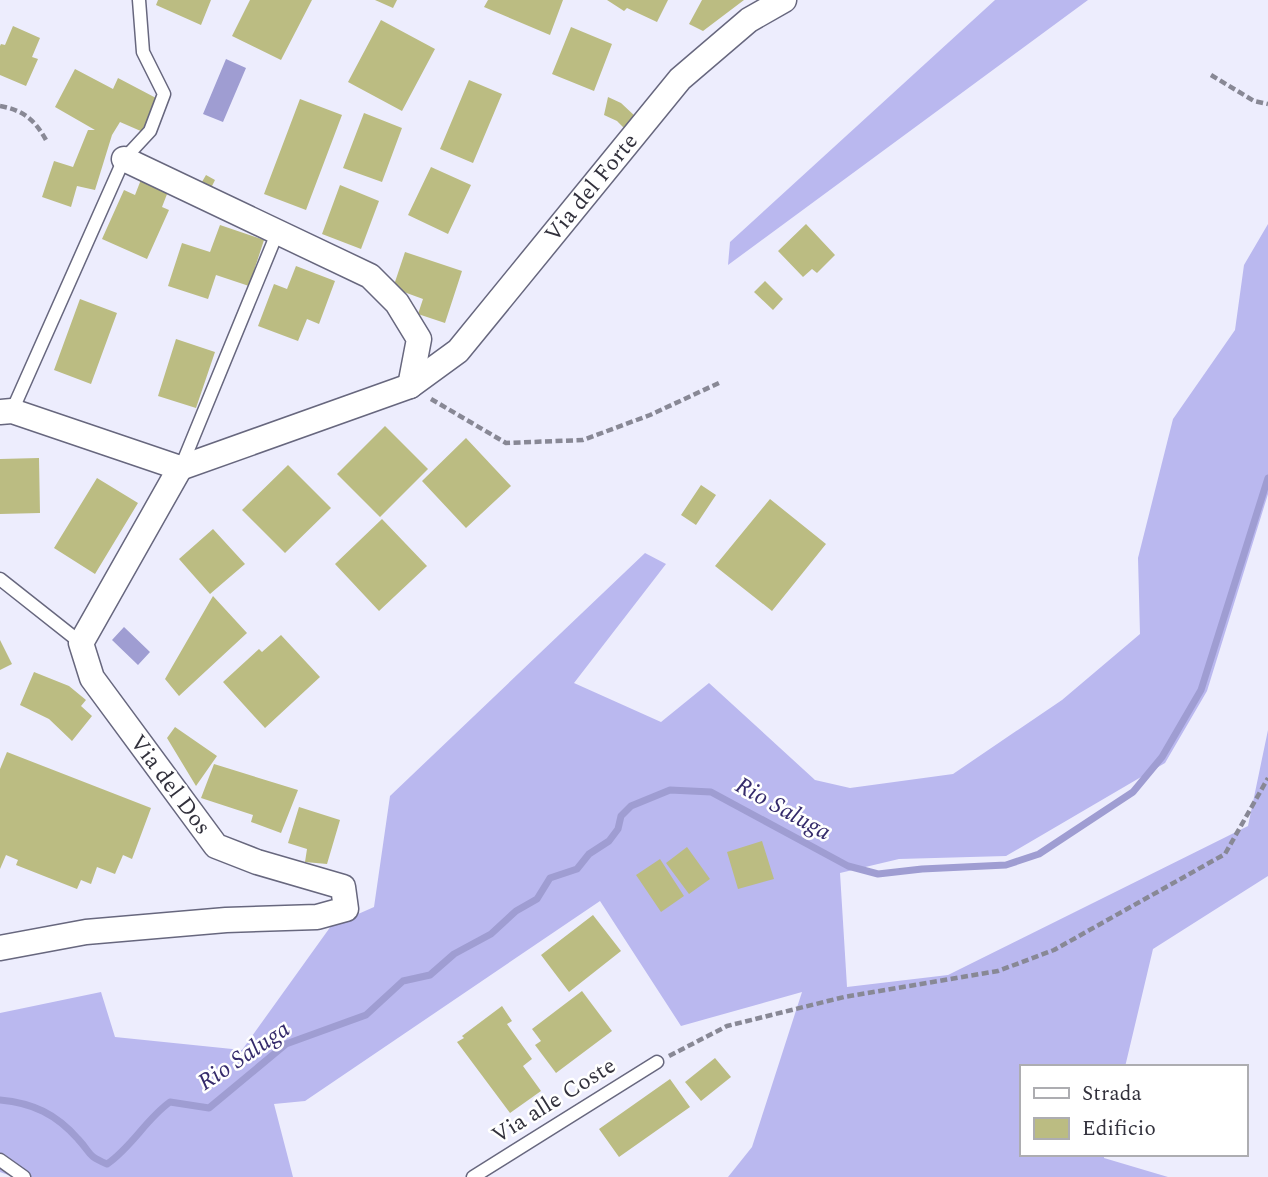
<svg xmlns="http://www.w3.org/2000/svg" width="1268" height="1177" viewBox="0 0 1268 1177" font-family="Spectral,serif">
<rect width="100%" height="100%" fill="#ededfd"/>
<path fill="#bab8ef" d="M995,0H1088L728,265L730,242Z
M1268,224V494L1207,691L1165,763L1006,856L899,859L840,873L847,987L948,975L1248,826L1268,730V876L1153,949L1125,1067H1021V1154H1104V1158L1168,1177H728L752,1147L802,992L681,1026L600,901L305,1101L274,1104L293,1177H14L0,1172V1013L101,992L115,1037L242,1050L331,926L374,907L390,796L645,553L666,564L574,683L661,722L709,683L815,780L850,788L953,774L1062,700L1140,634L1138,558L1173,419L1235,330L1244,265Z"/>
<path fill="#9f9dd2" d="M226,59L246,68L223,122L203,114Z
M124,627L150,652L138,665L112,640Z"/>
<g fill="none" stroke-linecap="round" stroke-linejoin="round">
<path stroke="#9f9dd2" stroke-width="7" d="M0,1100C33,1103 56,1114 78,1139C92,1154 86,1155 107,1164C132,1147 146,1119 170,1102L209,1108L286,1044L366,1015L403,981L430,975L454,954L491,934L516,911L537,899L550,878L577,869L589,854L609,841L618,829L621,816L631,806L670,790L711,792L848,866L878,874L922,869L1006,865L1039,854L1133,792L1162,757L1201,690L1268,478"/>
</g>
<path fill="#bbbc82" d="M158,0H211L201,25L156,5Z
M250,0H312L281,60L232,36Z
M375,0H397L393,8Z
M488,0H563L550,35L484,7Z
M607,0H668L657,22L627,8L624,11Z
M702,0H744L703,31L689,24Z
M381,20L435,49L402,111L348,82Z
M13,26L40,38L32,57L38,59L26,86L0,75V46L1,44L5,45Z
M571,27L612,44L594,91L552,74Z
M75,69L113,89L118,78L156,98L143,132L120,122L112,135L95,190L77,186L71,207L42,197L54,161L73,167L88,130H95L55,107Z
M469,80L502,94L473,163L440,149Z
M608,97L621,103L636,117L626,130L617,121L604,115Z
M300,99L342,115L306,210L264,194Z
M364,113L402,128L382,182L343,168Z
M431,167L471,185L448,234L408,215Z
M206,175L215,180L209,192L199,187Z
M142,177L169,189L162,207L169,210L147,259L102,239L124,190L135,195Z
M340,185L379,201L361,249L322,234Z
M806,224L835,255L817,273L812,269L803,277L778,251Z
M220,225L264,240L249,286L216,275L208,299L168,286L182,243L210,252Z
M405,252L462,271L445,323L418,314L423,299L393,288Z
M296,266L335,281L319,324L307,319L298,341L258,326L274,284L287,289Z
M765,281L783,299L773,310L754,292Z
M80,299L117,313L91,384L54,370Z
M176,339L215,352L196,408L158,396Z
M385,426L428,469L380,517L337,474Z
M466,438L511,486L466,528L422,481Z
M39,458L40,513L0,514V459Z
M288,465L331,508L285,553L242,510Z
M97,478L138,503L95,574L54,548Z
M701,485L716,495L696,525L681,515Z
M770,499L826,544L772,611L715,566Z
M382,519L427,566L379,611L335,564Z
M213,529L245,564L210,594L179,559Z
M213,596L247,633L179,696L165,679Z
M281,635L320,677L265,728L223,682L259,649L262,652Z
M0,640L12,664L0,670Z
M34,672L69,686L86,700L81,706L92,716L72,741L49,719L20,705Z
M175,727L217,756L196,786L167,738Z
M7,752L151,808L132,859L123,855L115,874L97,867L91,884L81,880L77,889L16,865L18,860L6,855L0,869V769Z
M214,764L298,790L281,833L251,822L253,815L201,798Z
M299,807L340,820L327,864L305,862L307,849L288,843Z
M762,841L774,879L738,889L727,852Z
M687,847L710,879L689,894L666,863Z
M660,859L684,896L661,912L636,875Z
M593,915L621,951L569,992L541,955Z
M582,991L612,1031L556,1073L535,1045L541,1041L532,1029Z
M502,1006L512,1021L507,1024L532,1059L523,1066L541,1091L510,1113L457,1042L464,1038L462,1036Z
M715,1058L731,1077L701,1101L685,1082Z
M670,1079L690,1107L619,1157L599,1129Z"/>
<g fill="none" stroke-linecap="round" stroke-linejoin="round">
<g stroke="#67677e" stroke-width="15">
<path id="service" d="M12,411L124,159L150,131L164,94L143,52L139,0
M181,467L278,231
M0,579L81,643
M0,1160L24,1177
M473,1177L657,1062"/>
</g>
<g stroke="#67677e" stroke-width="27">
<g id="minor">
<path d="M124,159L370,276L397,303L419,339L410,386"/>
<path id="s1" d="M0,412L12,411L180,468L410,386L458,351L680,79L749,20L784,0"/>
<path d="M0,948L86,932L226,920L317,917L346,909L343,887L257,862L216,846L92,678L81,643L180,468"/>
</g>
</g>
<path stroke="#888895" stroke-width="4.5" stroke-dasharray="7 3.5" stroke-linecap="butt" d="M1211,75L1254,101L1268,104
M0,106C23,110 35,120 46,140
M431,399L506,443L583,440L650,415L721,382
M669,1056L727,1026L844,997L998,971L1054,950L1225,854L1268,778"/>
<use href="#service" stroke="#fff" stroke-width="12"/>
<use href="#minor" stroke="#fff" stroke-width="24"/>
</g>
<g text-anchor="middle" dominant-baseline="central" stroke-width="5" stroke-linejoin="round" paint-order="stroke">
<g font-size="23" fill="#32313c" stroke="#fff">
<text stroke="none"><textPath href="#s1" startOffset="704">Via del Forte</textPath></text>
<text transform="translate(170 785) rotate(53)">Via del Dos</text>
<text transform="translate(554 1101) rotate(-32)">Via alle Coste</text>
</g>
<g font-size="24" font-style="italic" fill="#352b6b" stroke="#fff">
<text transform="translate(783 809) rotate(29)">Rio Saluga</text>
<text transform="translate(244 1056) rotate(-34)">Rio Saluga</text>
</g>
</g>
<rect x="1020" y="1065" width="228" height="91" fill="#ffffff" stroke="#adadb1" stroke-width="2"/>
<rect x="1034" y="1088" width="35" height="10" fill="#ffffff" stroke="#adadb1" stroke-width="2"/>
<text x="1082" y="1100" font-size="21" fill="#32313c">Strada</text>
<rect x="1034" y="1118" width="35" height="21" fill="#bbbc82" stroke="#adadb1" stroke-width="2"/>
<text x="1082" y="1135" font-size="21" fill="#32313c">Edificio</text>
</svg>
